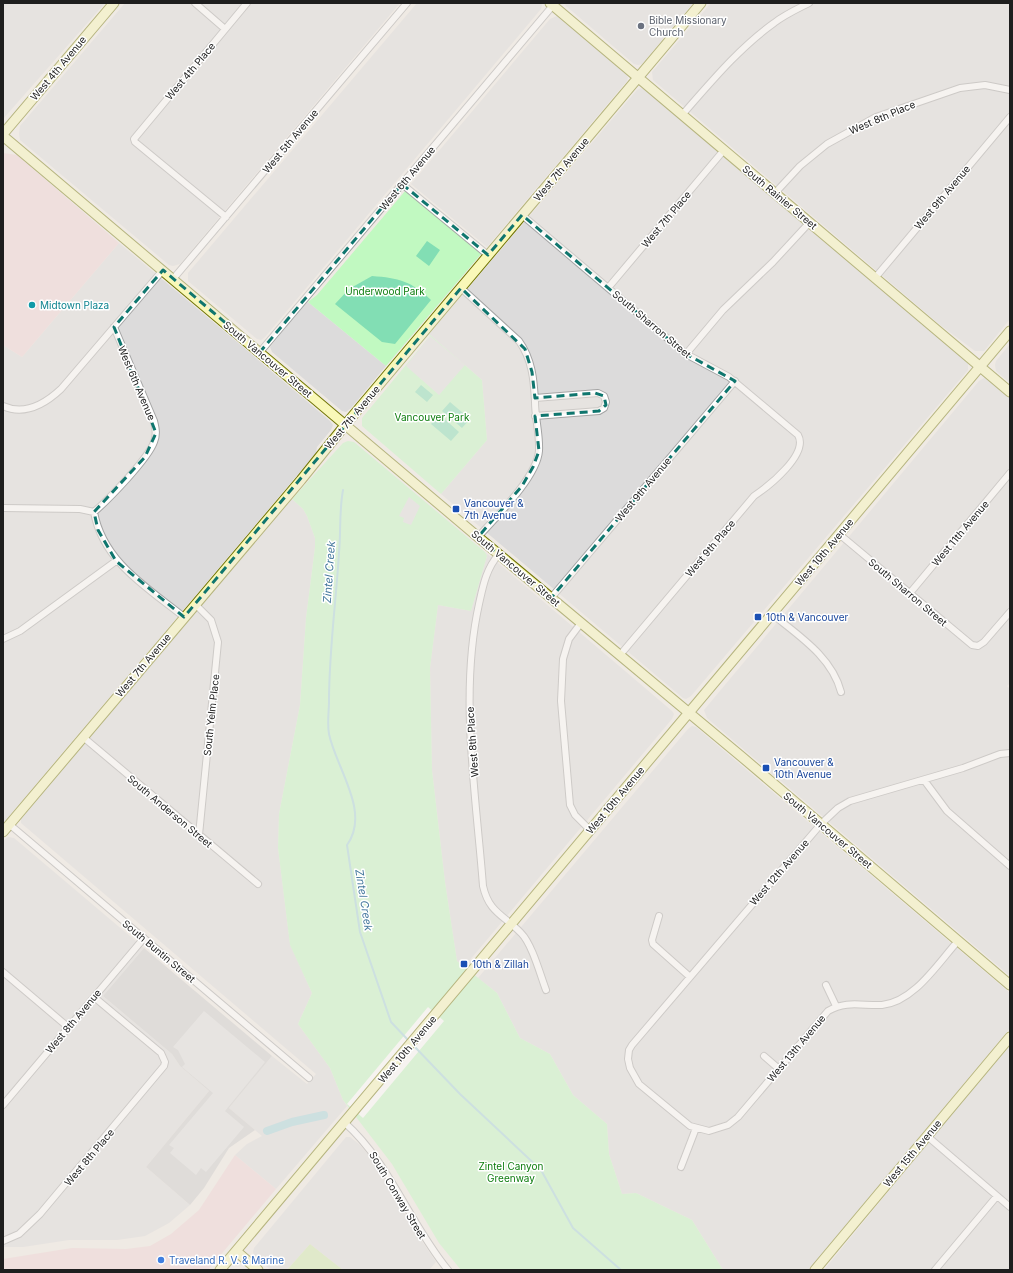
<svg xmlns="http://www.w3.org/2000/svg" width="1013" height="1273" viewBox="0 0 1013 1273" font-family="Inter,sans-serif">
<rect width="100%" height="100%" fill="#efeae4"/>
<path fill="#dcdbdb" d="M3,3H105L3,119Z
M125,3H400L180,264L173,266L169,265L20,140L19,134L20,126Z
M417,3H541L542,5L541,9L265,337L261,340L257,339L188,281V273Z
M565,3H693L642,64L638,65L634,64L566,6Z
M711,3H1010V319L984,351H975L939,324L653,80L652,72Z
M557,16L626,74L628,77L627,81L487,247L411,184L550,19Z
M641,88L647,90L966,358L968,363V370L691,696L686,699L683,698L441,494L487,440L482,380L429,334L637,90Z
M119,243L230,336L330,421L333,425L331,430L317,447L316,453L3,823V345L22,357Z
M308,302L386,366L351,408L346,412L342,411L272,352L270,347L302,307Z
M1010,344V383L996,371L995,365L996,361Z
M984,378L988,379L1010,398V683L1007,686L1010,689V976L707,718L704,710L979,381Z
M292,499L303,509L307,516L315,538V547L306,618L300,705L279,814L278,848L290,944L312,993L298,1024L330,1068L343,1100L347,1106L276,1189L235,1155L247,1144L262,1136L229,1108L272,1056L307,1084L316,1074L21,823V819Z
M485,552L672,711L674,714L672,719L464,967L457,961L445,882L432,770L430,668L438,605L471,611L487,556Z
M692,726L696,727L1010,993V1028L809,1270H723L692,1220L636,1193L622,1194L609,1154L607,1124L573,1095L550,1054L520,1038L497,993L478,978L688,729Z
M8,837L14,838L144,948L103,996L172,1054L180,1066L209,1091L146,1167L190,1205L169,1223L145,1236L117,1240H69L23,1247H3V841Z
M1010,1045V1270H824L965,1098Z
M346,1137H350L359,1144L373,1160L415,1231L436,1262L429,1270H343L310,1244L287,1270H271L255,1257L253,1252L254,1248Z"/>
<path fill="#f0d3d4" d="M3,153L17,155L119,243L22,357L3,345Z
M235,1155L276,1189L208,1270H3V1259L72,1248L126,1249L150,1246L171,1234L199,1210Z"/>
<path fill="#ccc" d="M144,948L272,1056L229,1108L255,1130L229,1148L204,1188L190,1205L146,1167L209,1091L180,1066L172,1054L103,996Z"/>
<path fill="#cee9aa" d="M310,1244L343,1270H287Z"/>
<path fill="#c1f9c1" d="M406,190L482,253L386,366L308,302L317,295Z
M429,334L482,380L487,440L441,494L362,426V418L430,336Z
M348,441L354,442L485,552L487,556L471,611L438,605L430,668L432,770L445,882L457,961L497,993L520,1038L550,1054L573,1095L607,1124L609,1154L622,1194L636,1193L692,1220L723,1270H461L439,1243L392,1164L343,1100L330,1068L298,1024L312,993L290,945L278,848L279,814L300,705L306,618L315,547V538L307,516L303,509L292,499L343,443Z"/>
<path fill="#82deb4" d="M427,241L440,250L429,266L416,256Z
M372,276C399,278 411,281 431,300L395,344L382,342L335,304L349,289Z
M421,385L433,395L427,402L415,392Z
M450,402L470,419L462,428L442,411Z
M439,414L459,432L451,441L431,424Z"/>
<path fill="#dedede" d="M430,336L465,365L439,395L406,366Z
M409,497L420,506L411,525L403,522L404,518L399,516Z
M204,1011L265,1062L225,1111L244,1127L206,1172L201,1168L196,1175L170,1153L174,1148L169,1145L213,1093L182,1067L185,1064L178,1050L173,1047Z"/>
<path fill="#fff" d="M428,1007L444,1021L363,1118L347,1104Z"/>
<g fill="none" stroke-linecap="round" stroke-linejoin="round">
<path stroke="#a4d4dc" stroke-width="2" d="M343,490C339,512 341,531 339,553C336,602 329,651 329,701C329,711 327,724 329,734C336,768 371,812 347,845L360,932L391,1022L409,1041
M413,1045L460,1094L541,1170L573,1228L621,1270"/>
<path stroke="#a4d4dc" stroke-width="8" d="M267,1131L292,1122L324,1115"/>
<g stroke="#a5a5a5" stroke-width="8">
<path id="street" d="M195,3L225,29
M682,115C711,82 739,48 774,23C784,15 797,9 809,3
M402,184L488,255
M775,193L800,166L827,144L876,117L960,88L985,85L1010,90
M522,215L686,354L729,377L798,435C809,454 769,486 754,496L620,655
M226,217L135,142L134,139L247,3
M875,278L1010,117
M173,279L407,3
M461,288L519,341C532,359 534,380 535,402C535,418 540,435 539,451C537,477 496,517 478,537
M608,288L724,150
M260,352L555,3
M686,354L723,310L773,262L810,222
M535,398L598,393L604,396L606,402L604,408L599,411L535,416
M3,406C25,416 45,404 61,389L163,270
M3,508L80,509L94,512C103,562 148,588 184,617
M94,512C108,500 148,459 154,442C157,435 156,429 154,421L114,327
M839,534L972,645L978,646L984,642L1010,612
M499,554C486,569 483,586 479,604C459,694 476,794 483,886C489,913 504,915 521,933C532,944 540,974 546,990
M910,593L1010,473
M551,598L735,381
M195,604L211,620L218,642L199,835
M772,614C799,636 832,657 841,692
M581,623L569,639L563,659L561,701L570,805L575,815L590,830
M3,639L20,631L116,561
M83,737L258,884
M924,780L947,811L1010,866
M9,824L309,1078
M659,916L652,940L653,944L690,977
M958,941C938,963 914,1002 882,1005C863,1006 846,1000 828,1011L738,1117L728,1125L709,1131L690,1126L639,1084L630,1068L628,1059L629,1050L632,1045L821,824L838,808L850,801L963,768L1000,754L1010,753
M3,972L68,1027
M826,985L836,1006
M764,1056L779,1069
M3,1105L144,938
M345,1123C389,1162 410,1224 448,1270
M927,1136L1010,1207
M681,1167L696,1128
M3,1241L19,1234L40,1214L164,1066L165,1062L161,1053L94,997
M935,1270L997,1196"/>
</g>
<g stroke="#717505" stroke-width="11">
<path id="secondary" d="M550,3L1010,392
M3,134L114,3
M3,136L478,537L742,757L1010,985
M3,832L301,480L346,424L701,3
M236,1251L258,1270
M220,1270L1010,331
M815,1270L1010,1037"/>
</g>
<use href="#street" stroke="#fff" stroke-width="6"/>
<use href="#secondary" stroke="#f9f8b8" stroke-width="9"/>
</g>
<path d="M0 0H1013V1273H0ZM402,184L488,255L522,215L686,354L735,381L551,598L478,537L522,486L533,467L539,451L535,416L599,411L606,405L604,396L595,393L535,398L532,372L525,349L461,288L184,617L116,561L98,530L94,512L145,457L156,433L114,327L163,270L260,352Z" fill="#efeae4" fill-opacity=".55" fill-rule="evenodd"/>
<path fill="none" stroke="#0f766e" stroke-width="3" stroke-dasharray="8 5" stroke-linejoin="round" d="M402,184L488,255L522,215L686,354L735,381L551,598L478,537L522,486L533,467L539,451L535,416L599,411L606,405L604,396L595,393L535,398L532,372L525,349L461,288L184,617L116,561L98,530L94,512L145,457L156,433L114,327L163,270L260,352Z"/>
<circle fill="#6b7280" stroke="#fff" stroke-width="1.5" cx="641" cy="26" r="4"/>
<circle fill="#0f9aa8" stroke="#fff" stroke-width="1.5" cx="32" cy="305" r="4"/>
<g fill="#1a4fb4" stroke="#fff" stroke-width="1.5">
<rect x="452" y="505" width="8" height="8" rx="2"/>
<rect x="754" y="613" width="8" height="8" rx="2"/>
<rect x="762" y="764" width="8" height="8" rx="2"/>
<rect x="460" y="960" width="8" height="8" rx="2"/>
</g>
<circle fill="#3f7fe0" stroke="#fff" stroke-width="1.5" cx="161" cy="1260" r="4"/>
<g text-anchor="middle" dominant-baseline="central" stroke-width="3" stroke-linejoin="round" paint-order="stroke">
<g font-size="10" fill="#5b616d" stroke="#fff" text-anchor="start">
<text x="649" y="20">Bible Missionary<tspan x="649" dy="12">Church</tspan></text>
</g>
<g font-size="10" fill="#1e1e1e" stroke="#fff">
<text transform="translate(58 68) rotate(-50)">West 4th Avenue</text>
<text transform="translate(190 71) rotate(-50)">West 4th Place</text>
<text transform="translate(882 117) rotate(-23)">West 8th Place</text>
<text transform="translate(290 141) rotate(-50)">West 5th Avenue</text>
<text transform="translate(561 169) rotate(-50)">West 7th Avenue</text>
<text transform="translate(407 178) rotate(-50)">West 6th Avenue</text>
<text transform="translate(780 197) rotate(40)">South Rainier Street</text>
<text transform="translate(942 197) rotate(-50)">West 9th Avenue</text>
<text transform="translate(666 219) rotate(-50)">West 7th Place</text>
<text transform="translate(652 324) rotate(40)">South Sharron Street</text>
<text transform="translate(268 359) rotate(40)">South Vancouver Street</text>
<text transform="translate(137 383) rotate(67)">West 6th Avenue</text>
<text transform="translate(352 417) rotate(-50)">West 7th Avenue</text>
<text transform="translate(643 489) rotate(-50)">West 9th Avenue</text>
<text transform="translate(960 533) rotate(-50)">West 11th Avenue</text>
<text transform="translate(710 548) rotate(-50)">West 9th Place</text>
<text transform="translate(824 552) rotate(-50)">West 10th Avenue</text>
<text transform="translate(516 568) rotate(40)">South Vancouver Street</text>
<text transform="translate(908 592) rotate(40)">South Sharron Street</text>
<text transform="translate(143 665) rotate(-50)">West 7th Avenue</text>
<text transform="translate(211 715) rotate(-84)">South Yelm Place</text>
<text transform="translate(472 742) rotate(-94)">West 8th Place</text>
<text transform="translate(615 800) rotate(-50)">West 10th Avenue</text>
<text transform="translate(170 811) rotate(40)">South Anderson Street</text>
<text transform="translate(828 830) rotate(40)">South Vancouver Street</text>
<text transform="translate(779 872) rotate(-49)">West 12th Avenue</text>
<text transform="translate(159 951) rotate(40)">South Buntin Street</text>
<text transform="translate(73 1021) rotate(-50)">West 8th Avenue</text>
<text transform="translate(796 1048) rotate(-50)">West 13th Avenue</text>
<text transform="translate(407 1049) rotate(-50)">West 10th Avenue</text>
<text transform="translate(912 1153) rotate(-50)">West 15th Avenue</text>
<text transform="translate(89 1157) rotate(-50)">West 8th Place</text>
<text transform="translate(398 1195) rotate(59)">South Conway Street</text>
</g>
<g font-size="10" fill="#0c7c0d" stroke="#fff">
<text x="385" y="291">Underwood Park</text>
<text x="432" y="417">Vancouver Park</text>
<text x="511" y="1166">Zintel Canyon<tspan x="511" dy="12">Greenway</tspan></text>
</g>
<g font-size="10" fill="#0d838f" stroke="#fff" text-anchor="start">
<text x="40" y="305">Midtown Plaza</text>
</g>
<g font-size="10" fill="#164399" stroke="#fff" text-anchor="start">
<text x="464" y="503">Vancouver &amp;<tspan x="464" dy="12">7th Avenue</tspan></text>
<text x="766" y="617">10th &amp; Vancouver</text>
<text x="774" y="762">Vancouver &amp;<tspan x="774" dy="12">10th Avenue</tspan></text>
<text x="472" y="964">10th &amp; Zillah</text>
</g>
<g font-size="10" fill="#366cbe" stroke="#fff" text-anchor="start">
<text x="169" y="1260">Traveland R. V. &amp; Marine</text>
</g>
<g font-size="11" font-style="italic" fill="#45789d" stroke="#fff">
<text transform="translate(329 572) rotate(-86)">Zintel Creek</text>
<text transform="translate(364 900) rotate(81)">Zintel Creek</text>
</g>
</g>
<rect width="1013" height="1273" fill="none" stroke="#1e1e1e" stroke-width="8"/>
</svg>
